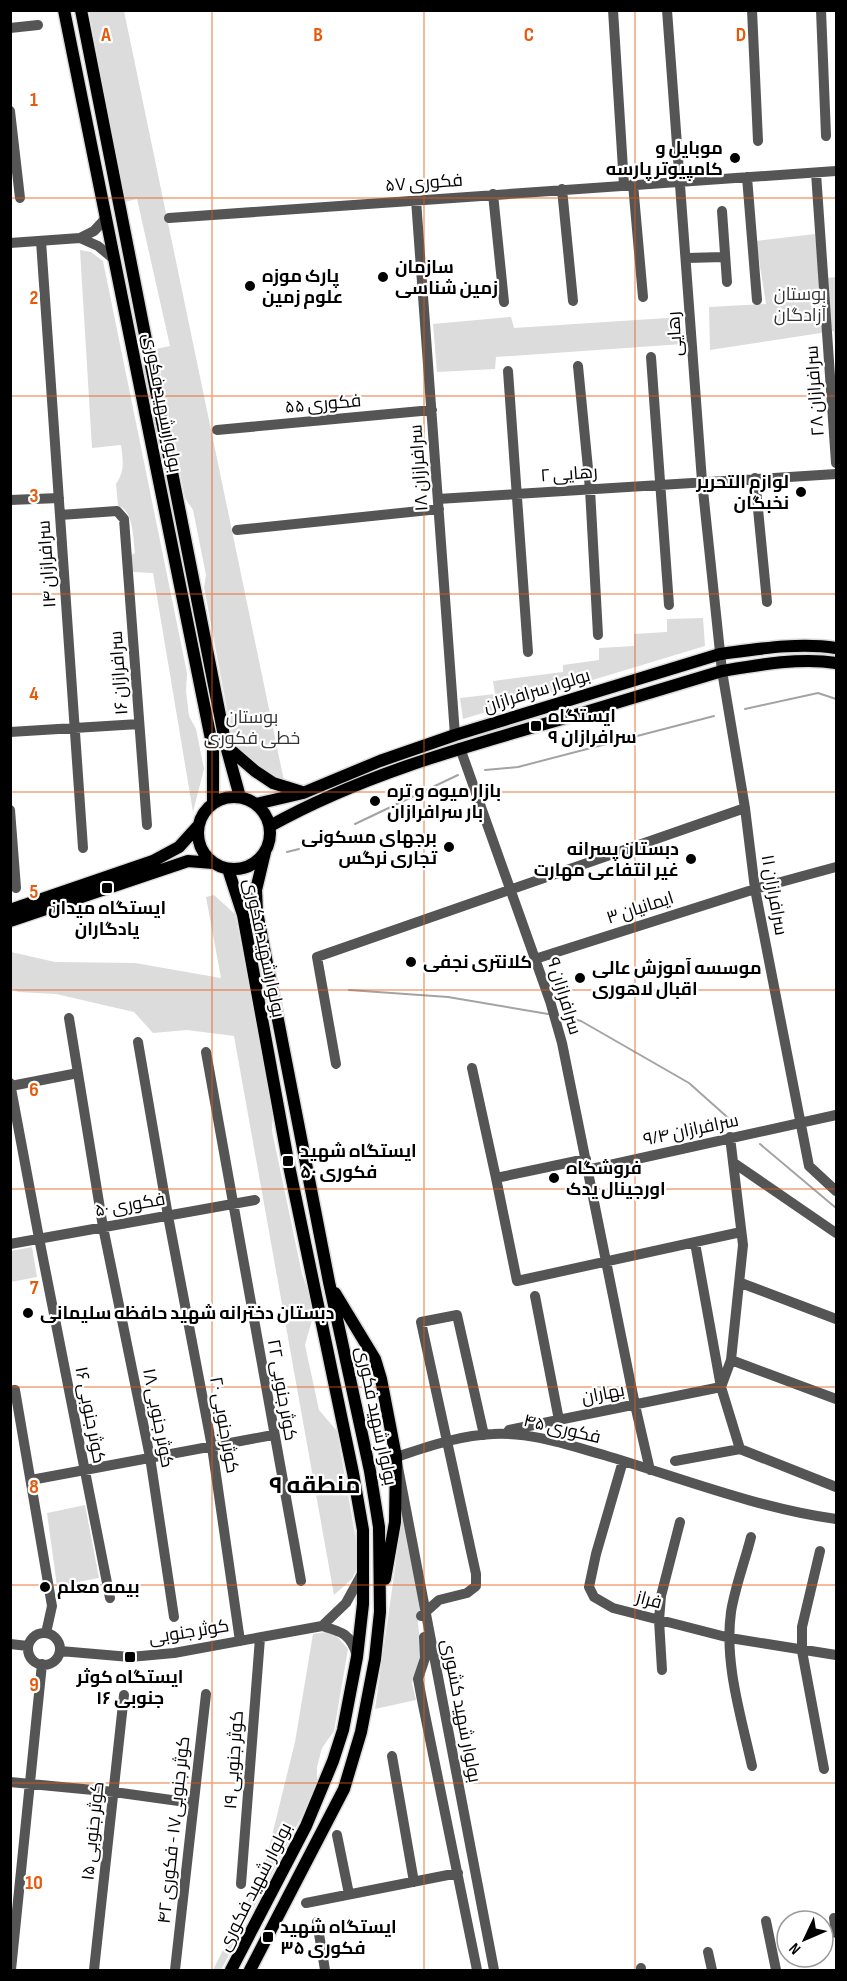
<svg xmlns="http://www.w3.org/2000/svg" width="847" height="1981" viewBox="0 0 847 1981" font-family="'Sofia Sans Condensed',Cairo,sans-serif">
<rect width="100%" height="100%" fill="#fff"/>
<path fill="#dcdcdc" d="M89,11H124L284,781L259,767L234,747L204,587L206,575L193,510L185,498L156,349L170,346L137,199L125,202Z
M815,234L819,279L836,277V357L834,331L710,350L709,307L766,304L756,241Z
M80,250L91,252L103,261L187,673L186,691L189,716L196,729L204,769L193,812L153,573L132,572L130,556L135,553C133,539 134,510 118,506L116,484C125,471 123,460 121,445L92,448Z
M511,317L514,328L682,317L683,344L496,357L495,369L437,372L433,324Z
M703,618L705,646L463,719L460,698L495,694L493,681L563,672V665L599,660V648L634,646V634L667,632V619Z
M214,895L235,914L273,1108L272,1131L302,1274L310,1296L314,1313L305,1345L319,1410L337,1431L356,1540V1569L353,1578L334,1595L234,1036L187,1030L153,1033L134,1012L56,994L18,992L11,988V952L55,962L135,963L221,978L206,897Z
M32,1247L37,1277L11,1282V1251Z
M85,1505L99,1578L57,1586L47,1513Z
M404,1505L421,1603L418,1622L421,1654L412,1683L416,1700L375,1709Z
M332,1631L348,1649L334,1731L322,1748L317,1767V1781L302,1816L221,1970H213L264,1868L295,1742L313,1634Z"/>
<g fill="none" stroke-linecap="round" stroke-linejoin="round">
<path stroke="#a3a3a3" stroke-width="2" d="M745,709L818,693L836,699
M485,770L518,767L714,716
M355,824L458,775
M287,852L299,849
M349,990L448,997L548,1014
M573,1019L581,1021L689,1083L735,1124
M760,1144L836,1208"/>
<g stroke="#dbdbdb" stroke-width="15">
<path id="major" d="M64,10L213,749V803
M81,10L226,746L240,797
M226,746L255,771L273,783L302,792
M198 833a36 36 0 1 1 72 0a36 36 0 1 1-72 0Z
M256,804L303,793L380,761L455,735L720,654C758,649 799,642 836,648
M270,826C363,774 467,746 569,717C620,702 671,686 722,671C757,665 801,657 836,663
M228,869L243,915L288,1161L353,1473L363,1530V1604L357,1657L343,1730L333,1761L306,1826L231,1970
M10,910L153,861L179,847L198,826
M10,921L188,861L213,863
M335,1293L375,1359L381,1379L396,1457L395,1522L385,1579
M250,1970L344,1789L361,1732L375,1659L380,1612L379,1527L370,1471L329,1282L257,912L256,890L265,852"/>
</g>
<path stroke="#555" stroke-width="10" d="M613,10L624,185
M667,10L702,481L722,671L745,808L755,889L809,1166L836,1191
M752,10L758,141
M821,10L826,136
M10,28L38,25
M10,111L20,198
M816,173L836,463
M747,177L757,300
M633,184L643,297
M562,189L573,301
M493,194L504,302
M416,200L455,735
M722,211L727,282
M169,218L836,171
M80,238L98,246L115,260
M41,241L83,848
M10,243L80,238L94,231L106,218
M687,258L724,257
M651,357L669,605
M578,366L590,489L598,635
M508,371L528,652
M217,430L432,410
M755,478L767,602
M438,499L836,474
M10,500L59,498
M60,515L117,511L124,519L147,825
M237,530L439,509
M10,732L139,724
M460,748L550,1001L562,1043L635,1405L650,1470
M10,810L16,888
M535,959L755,889L836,867
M69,1018L103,1227L150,1457L174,1617
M138,1042L168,1216L212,1447L240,1641
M206,1052L301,1581
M336,1064L317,957L745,808
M472,1068L496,1178L586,1159
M10,1083L39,1238L110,1598
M11,1086L78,1073
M734,1163L836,1233
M587,1170L836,1115
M496,1178L517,1281L741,1232
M695,1243L721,1387L740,1449
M10,1244L255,1200
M741,1283L836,1319
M535,1296L559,1420
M731,1360L836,1399
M721,1387L731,1360L743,1245L730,1137
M10,1391L15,1390L52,1606L46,1633
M509,1430L721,1387
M623,1461L596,1554L589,1587L594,1597L613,1608L730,1638L836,1655
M675,1461L740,1449L836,1487
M31,1480L273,1435
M751,1537C745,1561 735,1587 731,1612C724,1663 741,1716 752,1766
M820,1551L802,1627V1651L824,1769
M421,1616L439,1600L467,1593L476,1586V1574L421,1322L457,1315L484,1435
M322,1626L346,1603L363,1572
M28 1649a16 16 0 1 1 32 0a16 16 0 1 1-32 0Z
M424,1637L425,1658L418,1679L422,1700L477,1970
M10,1644L28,1646
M60,1651L130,1657L174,1653L322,1626C343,1632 350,1634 357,1655
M662,1670L659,1620L661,1596L680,1522
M392,1756L414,1882
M10,1782L114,1792L193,1803
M337,1835L349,1894
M241,1884L260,1638
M306,1903L458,1873
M834,1918L836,1933
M766,1921L776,1970
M317,1922L325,1970
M708,1952L712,1970
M641,1968V1970
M11,1970L42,1664
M94,1970L124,1695
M175,1970L206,1694
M494,1970L396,1457C427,1447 460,1435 493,1434C531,1432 568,1445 604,1455C681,1478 757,1508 836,1519"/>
<use href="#major" stroke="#000" stroke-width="12"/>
</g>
<path fill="none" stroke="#e8590c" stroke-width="1.5" stroke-opacity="0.55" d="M212,10V1970M424,10V1970M635,10V1970M10,198H836M10,396H836M10,594H836M10,792H836M10,990H836M10,1189H836M10,1387H836M10,1585H836M10,1783H836"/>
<g fill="#000" stroke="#fff" stroke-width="2">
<circle cx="735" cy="158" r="6"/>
<circle cx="383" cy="277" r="6"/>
<circle cx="250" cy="286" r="6"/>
<circle cx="801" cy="492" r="6"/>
<rect x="530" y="720" width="12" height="12" rx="3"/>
<circle cx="375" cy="801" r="6"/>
<circle cx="449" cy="847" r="6"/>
<circle cx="691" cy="859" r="6"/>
<rect x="101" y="882" width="12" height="12" rx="3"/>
<circle cx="411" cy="962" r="6"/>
<circle cx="580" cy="978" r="6"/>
<rect x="282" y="1155" width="12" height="12" rx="3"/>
<circle cx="554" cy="1178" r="6"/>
<circle cx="28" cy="1313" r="6"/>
<circle cx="45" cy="1587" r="6"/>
<rect x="124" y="1651" width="12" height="12" rx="3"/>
<rect x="262" y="1931" width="12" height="12" rx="3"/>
</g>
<g text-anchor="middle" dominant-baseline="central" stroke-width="4.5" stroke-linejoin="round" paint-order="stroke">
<g font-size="18" font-weight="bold" fill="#000" stroke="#fff" text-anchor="start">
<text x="723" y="148" text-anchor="end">موبایل و<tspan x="723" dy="21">کامپیوتر پارسه</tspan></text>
<text x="395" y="267">سازمان<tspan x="395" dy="21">زمین شناسی</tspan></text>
<text x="262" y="276">پارک موزه<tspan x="262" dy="21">علوم زمین</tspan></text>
<text x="789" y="482" text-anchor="end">لوازم التحریر<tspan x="789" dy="21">نخبگان</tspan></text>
<text x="548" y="716">ایستگاه<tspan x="548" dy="21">سرافرازان ۹</tspan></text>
<text x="387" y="791">بازار میوه و تره<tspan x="387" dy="21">بار سرافرازان</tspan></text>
<text x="437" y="837" text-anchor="end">برجهای مسکونی<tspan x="437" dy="21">تجاری نرگس</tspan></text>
<text x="679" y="849" text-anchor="end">دبستان پسرانه<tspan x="679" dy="21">غیر انتفاعی مهارت</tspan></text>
<text x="107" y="908" text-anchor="middle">ایستگاه میدان<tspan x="107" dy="21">یادگاران</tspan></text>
<text x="423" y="962">کلانتری نجفی</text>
<text x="592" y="968">موسسه آموزش عالی<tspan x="592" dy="21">اقبال لاهوری</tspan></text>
<text x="300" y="1151">ایستگاه شهید<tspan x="300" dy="21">فکوری ۵۰</tspan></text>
<text x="566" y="1168">فروشگاه<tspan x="566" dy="21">اورجینال یدک</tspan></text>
<text x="40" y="1313">دبستان دخترانه شهید حافظه سلیمانی</text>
<text x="57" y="1587">بیمه معلم</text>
<text x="130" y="1677" text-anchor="middle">ایستگاه کوثر<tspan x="130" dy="21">جنوبی ۱۶</tspan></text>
<text x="280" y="1927">ایستگاه شهید<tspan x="280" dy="21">فکوری ۳۵</tspan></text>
</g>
<g font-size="18" fill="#000" stroke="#fff">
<text transform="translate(424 183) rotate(-4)">فکوری ۵۷</text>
<text transform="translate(675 334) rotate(-94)">رهایی</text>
<text transform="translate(815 391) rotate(-94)">سرافرازان ۲۸</text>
<text transform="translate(162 403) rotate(79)">بولوار شهید فکوری</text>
<text transform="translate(323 404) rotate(-5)">فکوری ۵۵</text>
<text transform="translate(419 468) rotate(-94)">سرافرازان ۱۸</text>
<text transform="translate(569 474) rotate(-4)">رهایی ۲</text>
<text transform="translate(47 564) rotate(-94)">سرافرازان ۱۴</text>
<text transform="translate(119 673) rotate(-94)">سرافرازان ۱۶</text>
<text transform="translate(537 691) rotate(-17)">بولوار سرافرازان</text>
<text transform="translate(774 895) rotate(80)">سرافرازان ۱۱</text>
<text transform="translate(640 908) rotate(-18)">ایمانیان ۳</text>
<text transform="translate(264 948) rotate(78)">بولوار شهید فکوری</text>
<text transform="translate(564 996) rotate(73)">سرافرازان ۹</text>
<text transform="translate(691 1130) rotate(-12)">سرافرازان ۹/۴</text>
<text transform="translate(130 1205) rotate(-10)">فکوری ۵۰</text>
<text transform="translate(282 1390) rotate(80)">کوثر جنوبی ۲۲</text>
<text transform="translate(603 1394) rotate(-11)">بهاران</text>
<text transform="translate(90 1415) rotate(79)">کوثر جنوبی ۱۶</text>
<text transform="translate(376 1416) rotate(78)">بولوار شهید فکوری</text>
<text transform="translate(158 1418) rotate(79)">کوثر جنوبی ۱۸</text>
<text transform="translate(224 1425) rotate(80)">کوثر جنوبی ۲۰</text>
<text transform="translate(562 1429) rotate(13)">فکوری ۴۵</text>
<text transform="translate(649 1600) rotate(15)">فراز</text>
<text transform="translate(189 1632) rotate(-9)">کوثر جنوبی</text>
<text transform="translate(461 1711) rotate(79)">بولوار شهید کشوری</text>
<text transform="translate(234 1760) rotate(-86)">کوثر جنوبی ۱۹</text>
<text transform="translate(174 1830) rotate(-84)">کوثر جنوبی۱۷ - فکوری ۴۲</text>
<text transform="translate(93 1831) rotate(-84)">کوثر جنوبی ۱۵</text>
<text transform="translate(255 1887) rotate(-63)">بولوار شهید فکوری</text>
</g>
<g font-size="18" fill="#333" stroke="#fff">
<text x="800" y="294">بوستان<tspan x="800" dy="21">آزادگان</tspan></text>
<text x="252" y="717">بوستان<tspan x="252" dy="21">خطی فکوری</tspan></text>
</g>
<g font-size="24" font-weight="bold" fill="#000" stroke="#fff">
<text x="315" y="1485">منطقه ۹</text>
</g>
</g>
<g font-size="20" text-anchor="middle" font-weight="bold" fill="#e8590c" stroke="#fff" stroke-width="4.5" stroke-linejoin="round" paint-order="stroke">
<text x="106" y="41">A</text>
<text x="318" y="41">B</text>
<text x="529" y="41">C</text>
<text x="741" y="41">D</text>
<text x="34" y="106">1</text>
<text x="34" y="304">2</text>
<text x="34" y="502">3</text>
<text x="34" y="700">4</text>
<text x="34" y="898">5</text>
<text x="34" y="1096">6</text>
<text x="34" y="1294">7</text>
<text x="34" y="1493">8</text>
<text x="34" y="1691">9</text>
<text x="34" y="1889">10</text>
</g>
<rect width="847" height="1981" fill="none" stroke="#000000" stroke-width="24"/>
<g transform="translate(805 1939) rotate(226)"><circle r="28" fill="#ffffff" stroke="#999999" stroke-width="1.5"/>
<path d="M0-4.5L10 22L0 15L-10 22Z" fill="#000000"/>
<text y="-9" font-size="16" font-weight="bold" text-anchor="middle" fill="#000000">N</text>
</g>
</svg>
